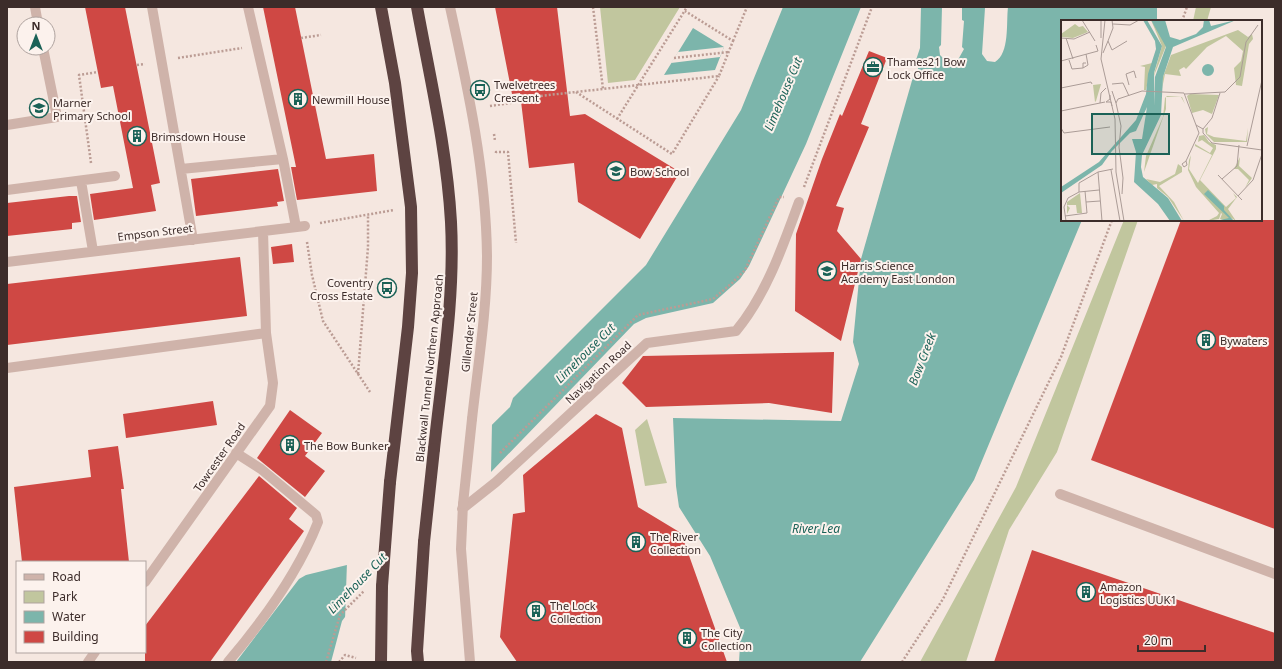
<svg xmlns="http://www.w3.org/2000/svg" width="1282" height="669" viewBox="0 0 1282 669" font-family="'Noto Sans',sans-serif">
<rect width="100%" height="100%" fill="#f5e7e0"/>
<path fill="#c1c69e" d="M600,7H680L635,80L608,83Z
M1196,7H1211L1207,21H1193Z
M1124,220H1138L1057,452L1009,530L966,662H920L1016,487Z
M647,419L667,483L645,486L635,430Z"/>
<path fill="#7cb5ab" d="M783,7H861L806,144L749,266L740,279L713,303L646,318L634,324L492,471L345,617L342,621L331,662H236L299,579L306,575L351,564L510,407L513,398L646,265L741,110Z
M921,7H942L941,45L939,47L940,55L943,58L952,60L959,58L964,49L962,47L964,21L962,20V8H985L982,54L987,61L995,62C1010,53 1006,23 1008,7H1157V21H1062V220H1082L974,480L860,662H739L741,630L710,556L679,507L676,486L673,418L841,421L859,364L853,342L861,259L913,77H918V63H915L920,48Z
M693,28L724,47L715,70L664,75Z"/>
<path fill="#f5e7e0" d="M724,47L720,57L671,63L678,52Z
M492,422L491,474L345,620L347,562H350Z"/>
<path fill="#cf4844" d="M85,7H125L160,183L151,185L156,211L94,220L90,194L133,188L113,86L101,88Z
M263,7H295L326,159L374,154L377,191L297,200L291,167H296Z
M495,7H557L570,116L585,114L680,172L640,239L578,202L574,163L529,168L520,93L512,94Z
M869,51L887,58L861,124L869,127L836,206L844,208L837,231L861,259L841,341L795,311L796,234L822,159L840,114L842,116Z
M278,169L284,201L277,202L278,206L196,216L191,179Z
M69,196H77L81,222L72,223V229L7,236V203Z
M1181,220H1275V529L1091,460Z
M292,244L294,262L273,264L271,247Z
M240,257L247,316L7,345V284Z
M834,352L832,413L769,403L646,407L622,383L643,356Z
M213,401L217,425L126,438L123,414Z
M290,410L322,433L305,456L325,471L305,497L257,458Z
M596,414L622,428L638,507L681,533L727,662H517L500,637L513,514L525,512L523,475Z
M118,446L124,489H121L129,562H22L14,487L91,477L88,450Z
M259,476L297,508L289,519L304,531L210,662H145V626Z
M1032,550L1275,633V662H994Z"/>
<g fill="none" stroke-linecap="round" stroke-linejoin="round">
<path stroke="#bb9c94" stroke-width="2.5" stroke-dasharray="2 2" stroke-linecap="butt" d="M593,7L603,89
M1182,21L1187,7
M301,38L321,35
M733,41L747,7
M178,58L242,48
M674,58L729,52
M137,65L145,64
M576,92L672,154L719,76
M490,106L517,102L531,97L719,76L733,41L685,11
M617,119L687,7
M494,134L495,141
M496,153V152H508L516,243
M91,163L79,75L98,72
M804,187L872,7
M320,223L394,210
M307,242L312,275L323,321L370,392
M358,374L368,247V215
M500,453L638,315L713,299L732,283L745,270L779,197H784
M326,662L340,615L364,591
M339,662L345,655L356,658
M902,662L943,599L1061,357L1112,220"/>
<path stroke="#cfb3aa" stroke-width="10" d="M35,7L38,24
M152,7L193,240
M248,7L283,159L296,227
M450,7C468,89 486,171 487,256C487,310 478,365 472,419
M7,125L57,117L43,48
M181,169L283,159
M81,181L93,251
M7,190L115,176
M7,262L305,226
M7,368L266,333L263,231
M1060,494L1275,574
M463,504L461,549L470,662
M462,509L496,482L647,343L736,331C766,295 783,246 799,202
M145,582L270,406L273,383L266,333
M88,662L95,652
M228,662C262,622 299,571 318,522L316,515L261,469L236,453"/>
<path stroke="#5d4341" stroke-width="12" d="M381,7L395,83L411,207L412,273L408,327L390,482
M417,7C430,78 447,150 451,222C455,298 442,374 434,449
M381,662L382,586
M418,662L417,651L424,542"/>
<path stroke="#cfb3aa" stroke-width="10" d="M463,504L472,419"/>
<path stroke="#5d4341" stroke-width="12" d="M424,542L434,449
M382,586L390,482"/>
</g>
<defs>
<g id="office-ring" transform="scale(1)"><circle r="9.5" fill="#fcf2ed" stroke="#1b6257" stroke-width="1.5"/><path d="M-6-3h4V-5.5h4V-3h4V5H-6ZM-1-4.5V-3h2v-1.5ZM-6 0V1H6V0Z" fill="#1b6257"/></g>
<g id="bus-ring" transform="scale(1)"><circle r="9.5" fill="#fcf2ed" stroke="#1b6257" stroke-width="1.5"/><path d="M-5-6H5V4H4V6H2V4H-2V6H-4V4H-5ZM-3.5-4V0h7V-4ZM-3.5 1.2v1.5H-2V1.2ZM2 1.2v1.5H3.5V1.2Z" fill="#1b6257"/></g>
<g id="building-ring" transform="scale(1)"><circle r="9.5" fill="#fcf2ed" stroke="#1b6257" stroke-width="1.5"/><path d="M-4-6H4V6H1V3H-1V6H-4ZM-2.5-4.3h1.7v1.8h-1.7ZM.8-4.3h1.7v1.8H.8ZM-2.5-1h1.7V.8h-1.7ZM.8-1h1.7V.8H.8Z" fill="#1b6257"/></g>
<g id="school-ring" transform="scale(1)"><circle r="9.5" fill="#fcf2ed" stroke="#1b6257" stroke-width="1.5"/><path d="M0-5L7-2L0 1L-7-2ZM-4 1L0 2.5L4 1V4Q0 6-4 4Z" fill="#1b6257"/></g>
</defs>
<g fill-rule="evenodd">
<use href="#office-ring" x="873" y="67"/>
<use href="#bus-ring" x="480" y="90"/>
<use href="#building-ring" x="298" y="99"/>
<use href="#school-ring" x="39" y="108"/>
<use href="#building-ring" x="137" y="136"/>
<use href="#school-ring" x="616" y="171"/>
<use href="#school-ring" x="827" y="271"/>
<use href="#bus-ring" x="387" y="288"/>
<use href="#building-ring" x="1206" y="340"/>
<use href="#building-ring" x="290" y="445"/>
<use href="#building-ring" x="636" y="542"/>
<use href="#building-ring" x="1086" y="592"/>
<use href="#building-ring" x="536" y="611"/>
<use href="#building-ring" x="687" y="638"/>
</g>
<g text-anchor="middle" dominant-baseline="central" stroke-width="4" stroke-linejoin="round" paint-order="stroke">
<g font-size="11" fill="#3c2c2a" stroke="#fcf2ed" text-anchor="start">
<text x="887" y="61">Thames21 Bow<tspan x="887" dy="13">Lock Office</tspan></text>
<text x="494" y="84">Twelvetrees<tspan x="494" dy="13">Crescent</tspan></text>
<text x="312" y="99">Newmill House</text>
<text x="53" y="102">Marner<tspan x="53" dy="13">Primary School</tspan></text>
<text x="151" y="136">Brimsdown House</text>
<text x="630" y="171">Bow School</text>
<text x="841" y="265">Harris Science<tspan x="841" dy="13">Academy East London</tspan></text>
<text x="373" y="282" text-anchor="end">Coventry<tspan x="373" dy="13">Cross Estate</tspan></text>
<text x="1220" y="340">Bywaters</text>
<text x="304" y="445">The Bow Bunker</text>
<text x="650" y="536">The River<tspan x="650" dy="13">Collection</tspan></text>
<text x="1100" y="586">Amazon<tspan x="1100" dy="13">Logistics UUK1</tspan></text>
<text x="550" y="605">The Lock<tspan x="550" dy="13">Collection</tspan></text>
<text x="701" y="632">The City<tspan x="701" dy="13">Collection</tspan></text>
</g>
<g font-size="11" fill="#3c2c2a" stroke="#fcf2ed">
<text transform="translate(155 232) rotate(-7)">Empson Street</text>
<text transform="translate(469 332) rotate(-84)">Gillender Street</text>
<text transform="translate(429 368) rotate(-84)">Blackwall Tunnel Northern Approach</text>
<text transform="translate(598 372) rotate(-43)">Navigation Road</text>
<text transform="translate(219 457) rotate(-55)">Towcester Road</text>
</g>
<g font-size="12" font-style="italic" fill="#1b6257" stroke="#fcf2ed">
<text transform="translate(783 94) rotate(-67)">Limehouse Cut</text>
<text transform="translate(585 353) rotate(-45)">Limehouse Cut</text>
<text transform="translate(922 359) rotate(-69)">Bow Creek</text>
<text x="816" y="528">River Lea</text>
<text transform="translate(357 583) rotate(-46)">Limehouse Cut</text>
</g>
</g>
<g transform="translate(1061 20)">
<rect width="201" height="201" fill="#f5e7e0"/>
<path d="M90,0L104,20L105,26L92,58L101,26ZM14,4L18,7L22,6L27,12L12,18L1,17L0,14ZM177,10L187,17L191,14L192,19L188,24L181,66L175,65L173,48L180,41L182,31L165,16L146,27L125,49L123,47L118,50L120,56L104,54L101,69L102,57L110,35ZM91,43L85,70H83L84,47L79,46ZM40,64L35,81L34,82L32,65ZM129,74L158,75L151,94L142,90L131,93L126,76ZM106,76L121,77L124,84L120,77H105V89L83,152L85,136L102,97L104,78ZM147,107L146,114L153,117L185,121L187,108L186,122H153L145,114L144,109ZM143,115L148,122L155,125V129L139,160L165,187L175,178L172,173L176,177L167,189L175,201L169,197L167,200L155,201L163,200L159,199L161,194L160,193L158,199L146,201L156,196L158,193L135,167L127,150L128,140L130,135L128,149L137,163L151,135L134,126V124L149,133L152,128L141,120L137,122L138,116ZM179,137L178,146L191,158L184,168L188,160L177,149H173ZM117,144L121,147V152L98,166L113,182L123,201L107,177L96,168V164L91,165L85,159L99,162L114,154ZM19,173L21,193H16L15,185H6L9,188L6,194V182Z" fill="#c1c69e"/>
<path d="M82,0H86L101,26L93,53L94,86V57L105,27L90,0H104L109,17L119,20L135,14L142,7L143,0H148L150,6L175,0L112,27L102,57L100,95L81,135L80,147L82,157L107,178L121,201H109L97,184L73,162L75,132L71,119H81L86,87L75,111L69,113L51,131L41,145L0,173V167L38,142L75,100L85,74L87,54L95,29L94,21ZM141 50a6 6 0 1 1 12 0a6 6 0 1 1-12 0ZM147,170L163,186V190L173,201H155L168,198L143,174Z" fill="#7cb5ab"/>
<path fill="none" stroke="#ab9c97" stroke-width="1" d="M21,0L34,21M40,0V18M44,0L40,39L54,99L55,152L63,201M51,0L52,8L47,21L51,30L66,21M52,4L69,5L78,0M0,18L13,19L29,12M5,18L12,39M42,33L47,21M8,40L11,49L22,48V43H25M0,41L37,31L35,25M22,48L27,45L25,34M51,64L62,63L68,76M68,65L65,54L73,51L75,58M0,68L30,62L31,64M51,71L55,83M124,74L164,72L179,57L185,22L197,5M49,75V79L45,82H50L51,86M39,83L40,73L45,68M0,91L44,82M135,105L142,109V113M0,108L3,113L49,107M142,109L151,98L159,73M142,113L151,123L201,130M186,126L201,60M50,150L59,201M157,155L181,180M161,159L176,146L178,125M18,172V163L37,152M61,174L62,158L58,127L60,106L55,83L57,79L81,71L123,73L138,113L125,141L126,145L123,147L121,144L125,141M177,176L192,160L201,134M25,182L39,181M4,196L26,193L24,171M5,201L3,187L7,178L18,172L38,170M41,201L37,152L52,149"/>
<path fill="#1b6257" fill-opacity="0.15" stroke="#1b6257" stroke-width="2" d="M31,94H108V134H31Z"/>
<rect width="201" height="201" fill="none" stroke="#3c2c2a" stroke-width="2"/>
</g>
<rect width="1282" height="669" fill="none" stroke="#3c2c2a" stroke-width="16"/>
<rect x="16" y="561" width="130" height="92" fill="#fcf2ed" stroke="#afa39f"/>
<rect x="24" y="574" width="20" height="6" fill="#cfb3aa" stroke="#afa39f"/>
<text x="52" y="581" font-size="12" fill="#3c2c2a">Road</text>
<rect x="24" y="591" width="20" height="12" fill="#c1c69e" stroke="#afa39f"/>
<text x="52" y="601" font-size="12" fill="#3c2c2a">Park</text>
<rect x="24" y="611" width="20" height="12" fill="#7cb5ab" stroke="#afa39f"/>
<text x="52" y="621" font-size="12" fill="#3c2c2a">Water</text>
<rect x="24" y="631" width="20" height="12" fill="#cf4844" stroke="#afa39f"/>
<text x="52" y="641" font-size="12" fill="#3c2c2a">Building</text>
<g transform="translate(36 36)"><circle r="19" fill="#fcf2ed" stroke="#afa39f"/>
<path d="M0-3L7 15L0 10L-7 15Z" fill="#1b6257"/>
<text y="-6" font-size="11" font-weight="bold" text-anchor="middle" fill="#3c2c2a">N</text>
</g>
<path d="M1138 645v6h67v-6" fill="none" stroke="#3c2c2a" stroke-width="2"/>
<text x="1144" y="645" font-size="12" fill="#3c2c2a" stroke="#fcf2ed" stroke-width="3" paint-order="stroke">20 m</text>
</svg>
